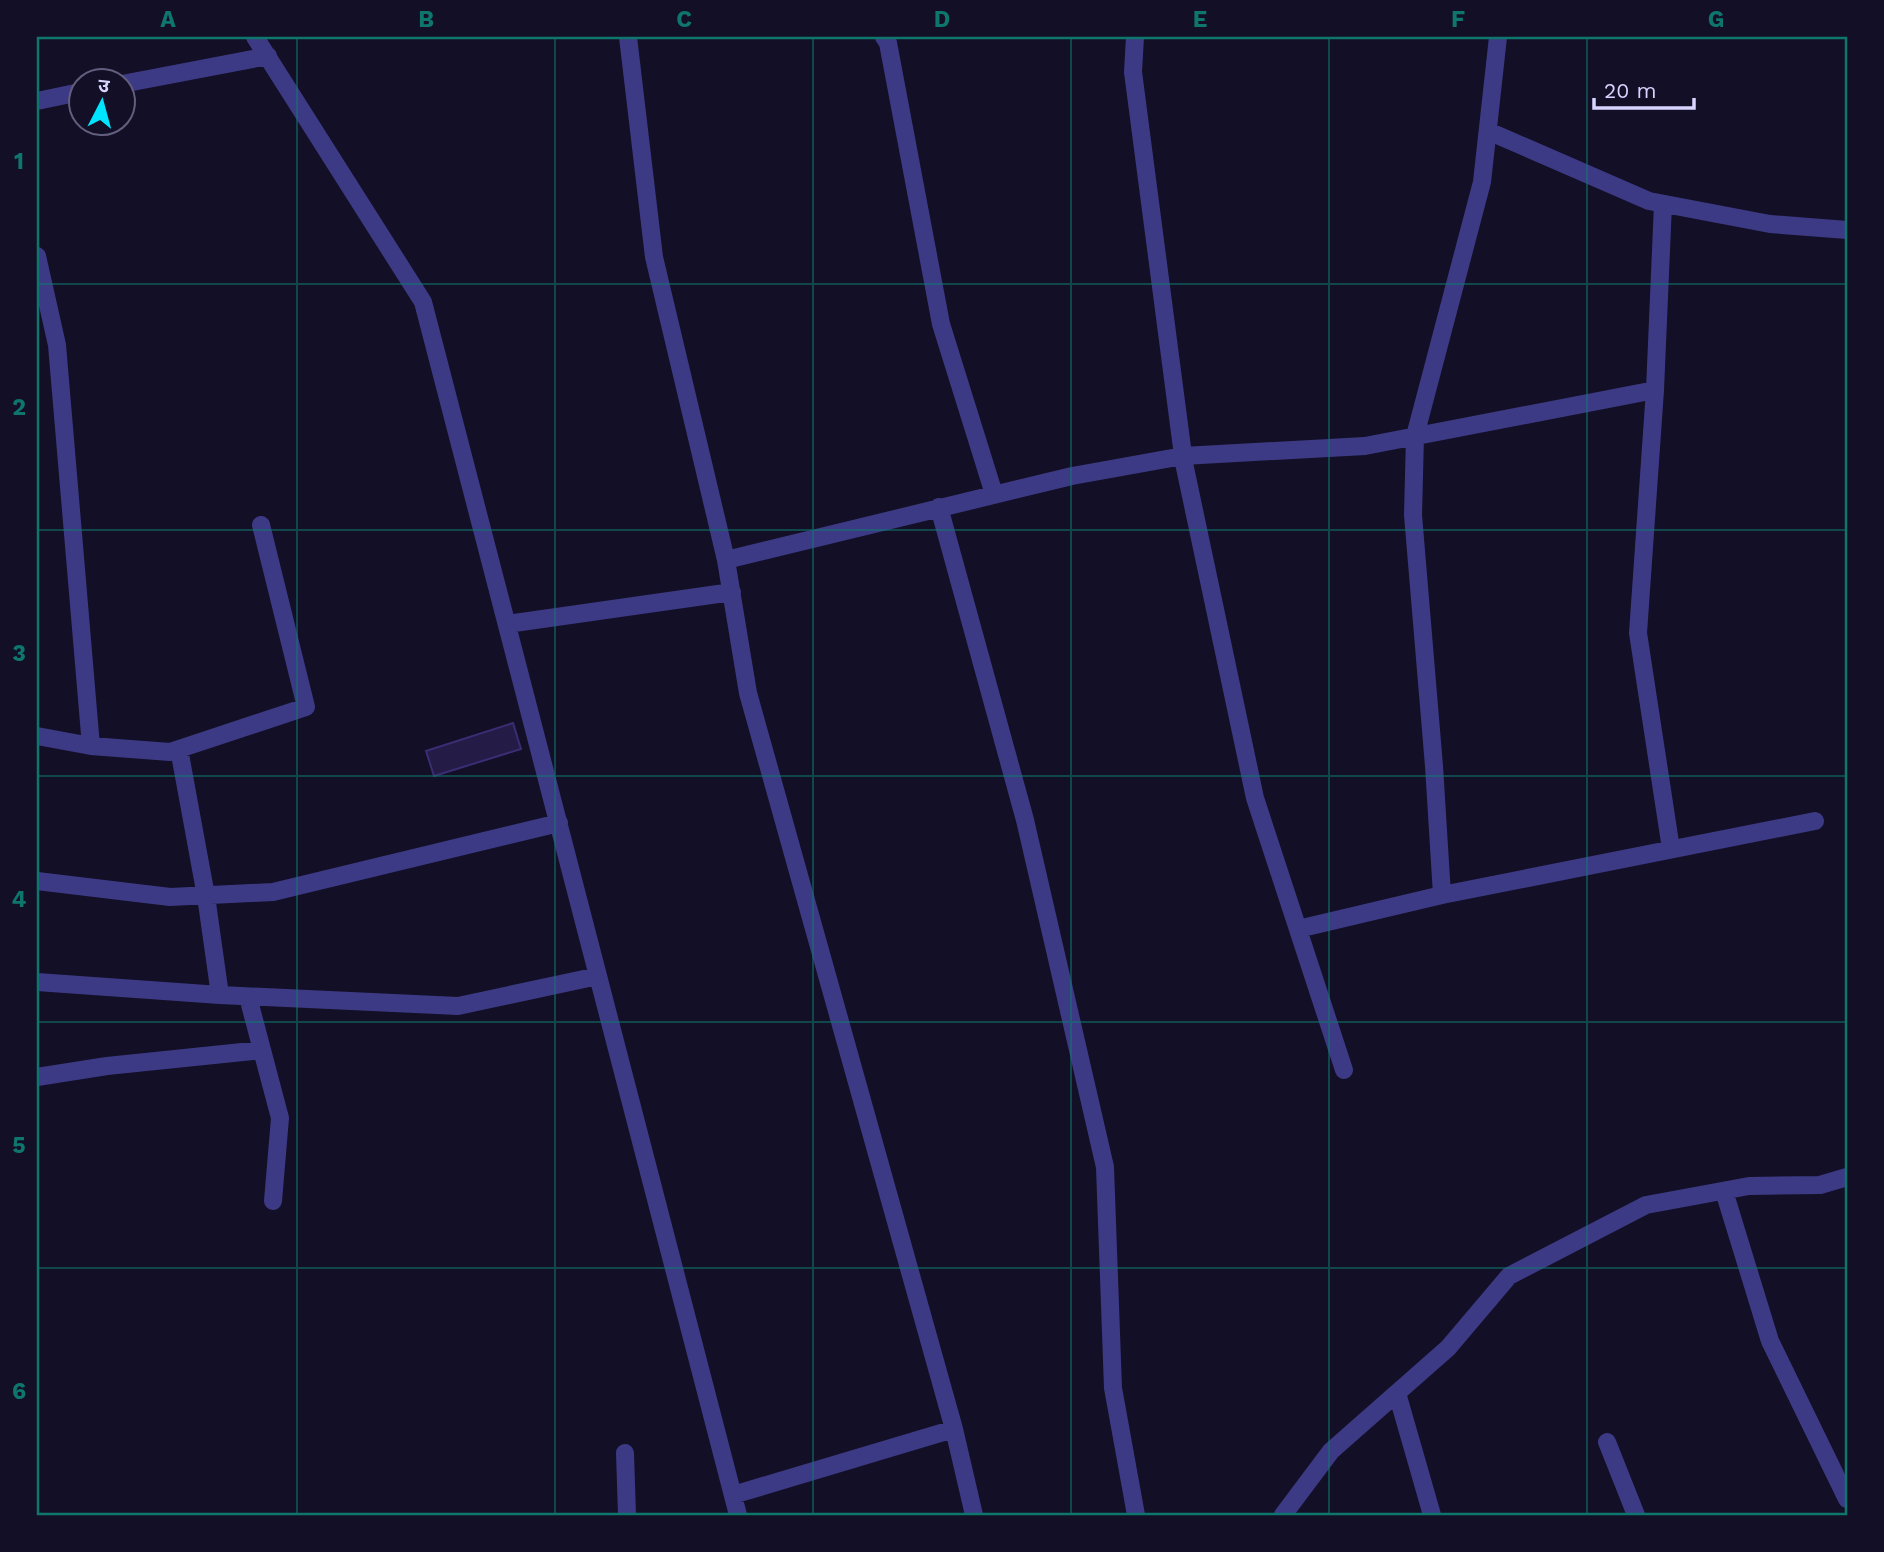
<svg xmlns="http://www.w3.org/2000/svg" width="1884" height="1552" viewBox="0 0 1884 1552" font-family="'Work Sans','Noto Sans Devanagari',sans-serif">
<rect width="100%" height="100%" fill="#130f26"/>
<path fill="#241b47" stroke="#3b2d73" stroke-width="2" d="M513,723L521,749L434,776L426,751Z"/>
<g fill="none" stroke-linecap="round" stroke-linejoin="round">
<path stroke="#3d3a85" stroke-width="18" d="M255,37L423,302L738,1515
M628,37L654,257L726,560L748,693L954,1429L974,1515
M884,37L888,43L941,324L994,494
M1135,37L1133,72L1184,463L1255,798L1344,1070
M122,84L268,56
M37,101L80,92
M1488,131L1649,201L1770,224L1847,230
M1663,204L1655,390L1638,633L1671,849
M37,256L57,345L91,746
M939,507L1025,820L1105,1167L1113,1388L1136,1515
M726,560L1072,476L1183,456L1365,446L1655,390
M507,624L732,592
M37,736L91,746L170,752L306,707L261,525
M179,749L206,896L220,995L458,1006L598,976
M37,881L170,897L273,892L559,823
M1442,895L1434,766L1413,515L1415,436L1482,182L1498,37
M1298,929L1442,895L1815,821
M37,982L220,995
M248,997L280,1118L273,1201
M37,1077L107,1066L262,1050
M1724,1191L1770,1341L1847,1499
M1397,1393L1432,1515
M1607,1442L1636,1515
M625,1453L627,1515
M733,1495L954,1429
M1283,1515L1331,1451L1448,1348L1509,1276L1646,1205L1749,1186L1820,1185L1847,1177"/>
</g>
<path fill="none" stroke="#0f766e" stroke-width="2" stroke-opacity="0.55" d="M297,37V1515M555,37V1515M813,37V1515M1071,37V1515M1329,37V1515M1587,37V1515M37,284H1847M37,530H1847M37,776H1847M37,1022H1847M37,1268H1847"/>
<rect width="1884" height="1552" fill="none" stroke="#130f26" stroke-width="77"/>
<g transform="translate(102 102) rotate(6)"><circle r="33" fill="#130f26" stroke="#625e7d" stroke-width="2"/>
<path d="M0-5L12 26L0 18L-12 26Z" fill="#00e5ff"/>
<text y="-10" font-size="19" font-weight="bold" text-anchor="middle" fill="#d9d4ff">उ</text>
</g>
<path d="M1594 98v10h100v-10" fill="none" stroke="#d9d4ff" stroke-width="3.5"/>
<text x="1604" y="98" font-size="21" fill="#d9d4ff" stroke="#130f26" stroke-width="5" paint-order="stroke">20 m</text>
<rect x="38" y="38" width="1808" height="1476" fill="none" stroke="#0f766e" stroke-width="2.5"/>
<g font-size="23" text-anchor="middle" font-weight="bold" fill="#0f766e">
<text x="168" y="27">A</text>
<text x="426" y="27">B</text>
<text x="684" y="27">C</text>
<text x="942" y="27">D</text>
<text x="1200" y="27">E</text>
<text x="1458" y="27">F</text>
<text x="1716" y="27">G</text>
<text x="19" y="169">1</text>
<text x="19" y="415">2</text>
<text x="19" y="661">3</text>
<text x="19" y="907">4</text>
<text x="19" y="1153">5</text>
<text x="19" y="1399">6</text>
</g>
</svg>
